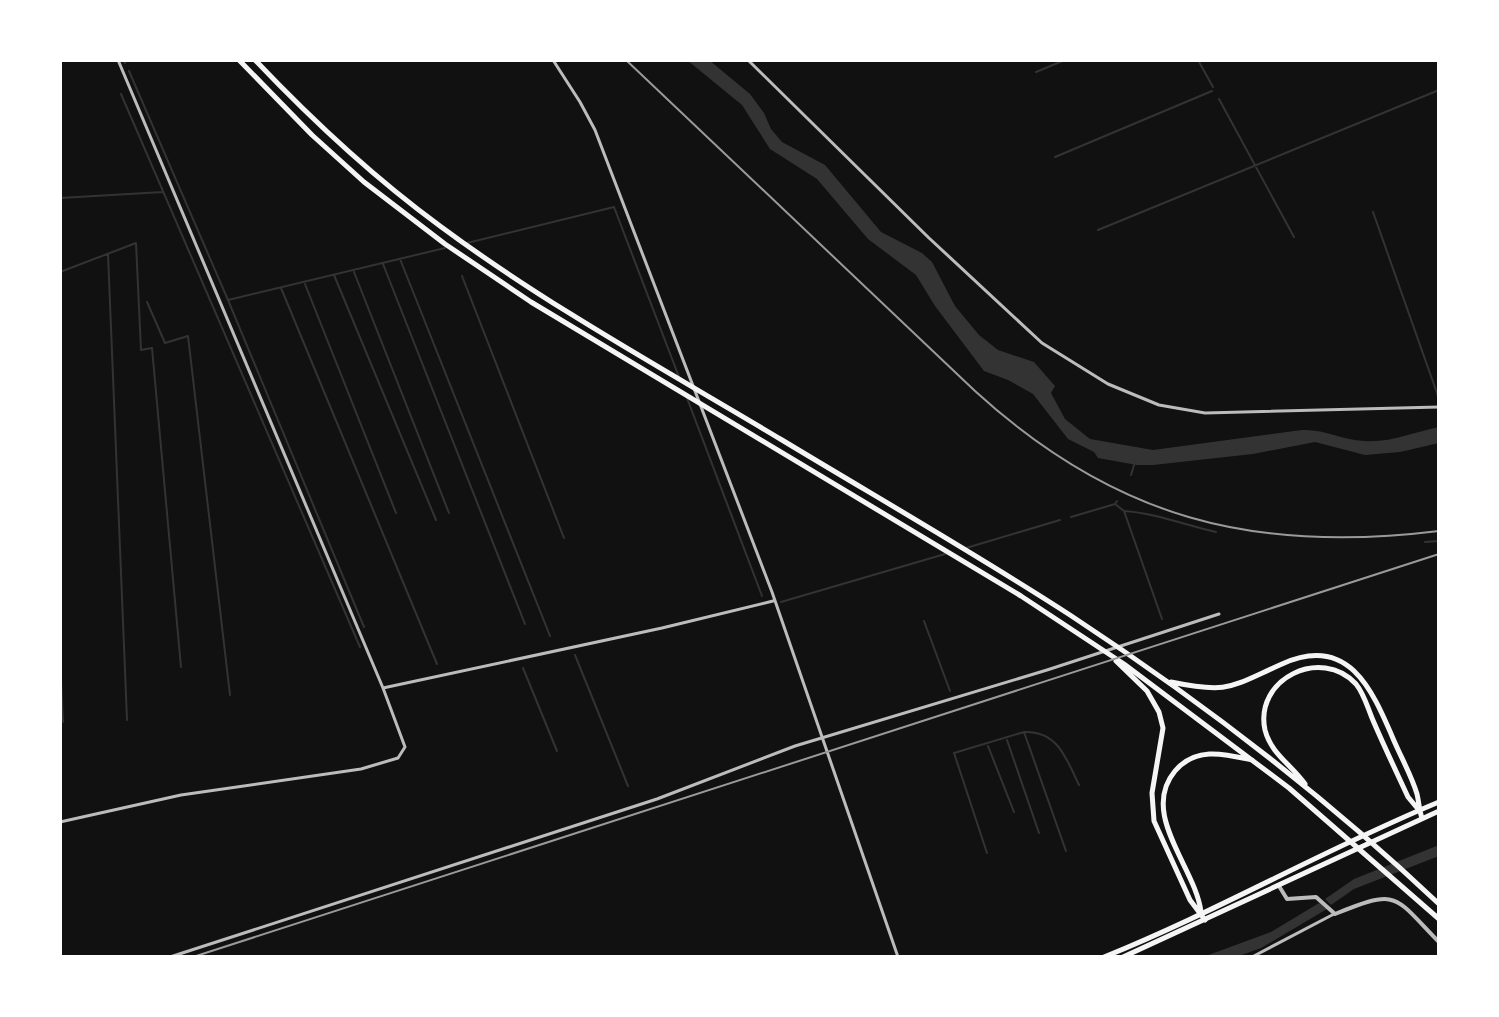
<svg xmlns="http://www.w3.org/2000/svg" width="1499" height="1017" viewBox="0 0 1499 1017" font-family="'Open Sans',sans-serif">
<rect width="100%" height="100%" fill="#111"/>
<path fill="#333" d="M687,60H709L750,94L764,113L771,129L782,142L825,165L881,232L922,253L932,262L955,306L979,335L998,350L1034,362L1055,386L1051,393L1065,419L1090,439L1153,450L1302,430C1324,429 1343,440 1364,441C1390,443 1414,432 1439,427V443L1400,452L1365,455L1315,442L1253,454L1153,465H1137L1098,458L1094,452L1068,439L1033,394L1008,380L984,371L935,306L916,275L868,239L817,179L770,149L742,105Z
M1439,845V856L1354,889L1331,905L1325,899L1354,879Z
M1319,903L1327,909L1261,948L1236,957H1203L1271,932Z"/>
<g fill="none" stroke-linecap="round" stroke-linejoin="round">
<path stroke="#333" stroke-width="2" d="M124,60L125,63
M1198,60L1213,87
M129,71L228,300L364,627
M1036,72L1065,60
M121,94L360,647
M1219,99L1294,237
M1055,157L1212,91
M60,198L163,192
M1373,212L1438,396
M1098,230L1439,90
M467,243L614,207L679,377
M108,254L127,720
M400,259L550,636
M383,264L525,624
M60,272L136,243L141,350L152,348L181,667
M354,272L449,513
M334,275L436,520
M462,276L564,538
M305,284L396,513
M281,288L437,664
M228,300L445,248
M147,302L165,343L188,336L230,695
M687,398L762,596
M1131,475L1134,465
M1117,501L1115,504L1124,511L1162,619
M1124,511C1155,513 1185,525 1216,532
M1071,517L1115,504
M60,531V586
M1425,542L1439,541
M966,548L1060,520
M781,602L945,554
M924,621L950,691
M575,655L628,786
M60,660L63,722
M523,668L557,751
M1024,732L1066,851
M1007,740L1039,833
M988,746L1014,812
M987,853L954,753L1024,732C1058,731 1066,758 1079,785"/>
<path stroke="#bcbcbc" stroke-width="3" d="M553,60L580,102L595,130L772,592L898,957
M748,60L929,238L1042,343L1108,384L1159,405L1205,413L1439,407
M383,688L662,628L773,601
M60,822L181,795L361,769L398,758L405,747L383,688L118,60
M170,957L657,799L795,746L1047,670L1219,614
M1252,957L1334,914"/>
<path stroke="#bcbcbc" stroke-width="4" d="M1279,886L1287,899L1316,897L1335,914C1399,888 1393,895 1439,942"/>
<path stroke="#f5f5f5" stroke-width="5" d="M1104,957C1218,911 1325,849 1439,802
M1123,957L1439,811"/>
<path stroke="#f5f5f5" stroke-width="5" d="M239,60L312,135L364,182L445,244L531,302L1021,596L1124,664L1289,788L1439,919
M255,60C312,120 373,177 440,226C548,306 667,371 782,440C878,498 976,554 1070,615C1201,701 1326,797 1439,904
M1116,661L1147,691L1159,712L1163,728L1152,793L1154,821L1190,900L1205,920
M1171,682C1229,694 1230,687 1282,664C1350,633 1373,692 1395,743C1402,759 1412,777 1417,794C1419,802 1419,810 1422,818
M1305,784C1292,765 1271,754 1265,730C1254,679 1321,646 1356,684C1364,694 1367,706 1372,718C1383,744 1396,771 1408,797L1418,809
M1201,912C1196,868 1139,814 1175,771C1196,746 1225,754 1252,760"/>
<path stroke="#9a9a9a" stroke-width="2" d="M626,60L975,391C1114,518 1253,554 1439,531
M193,957L1439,554"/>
</g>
<rect width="1499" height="1017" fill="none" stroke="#ffffff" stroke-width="124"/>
</svg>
